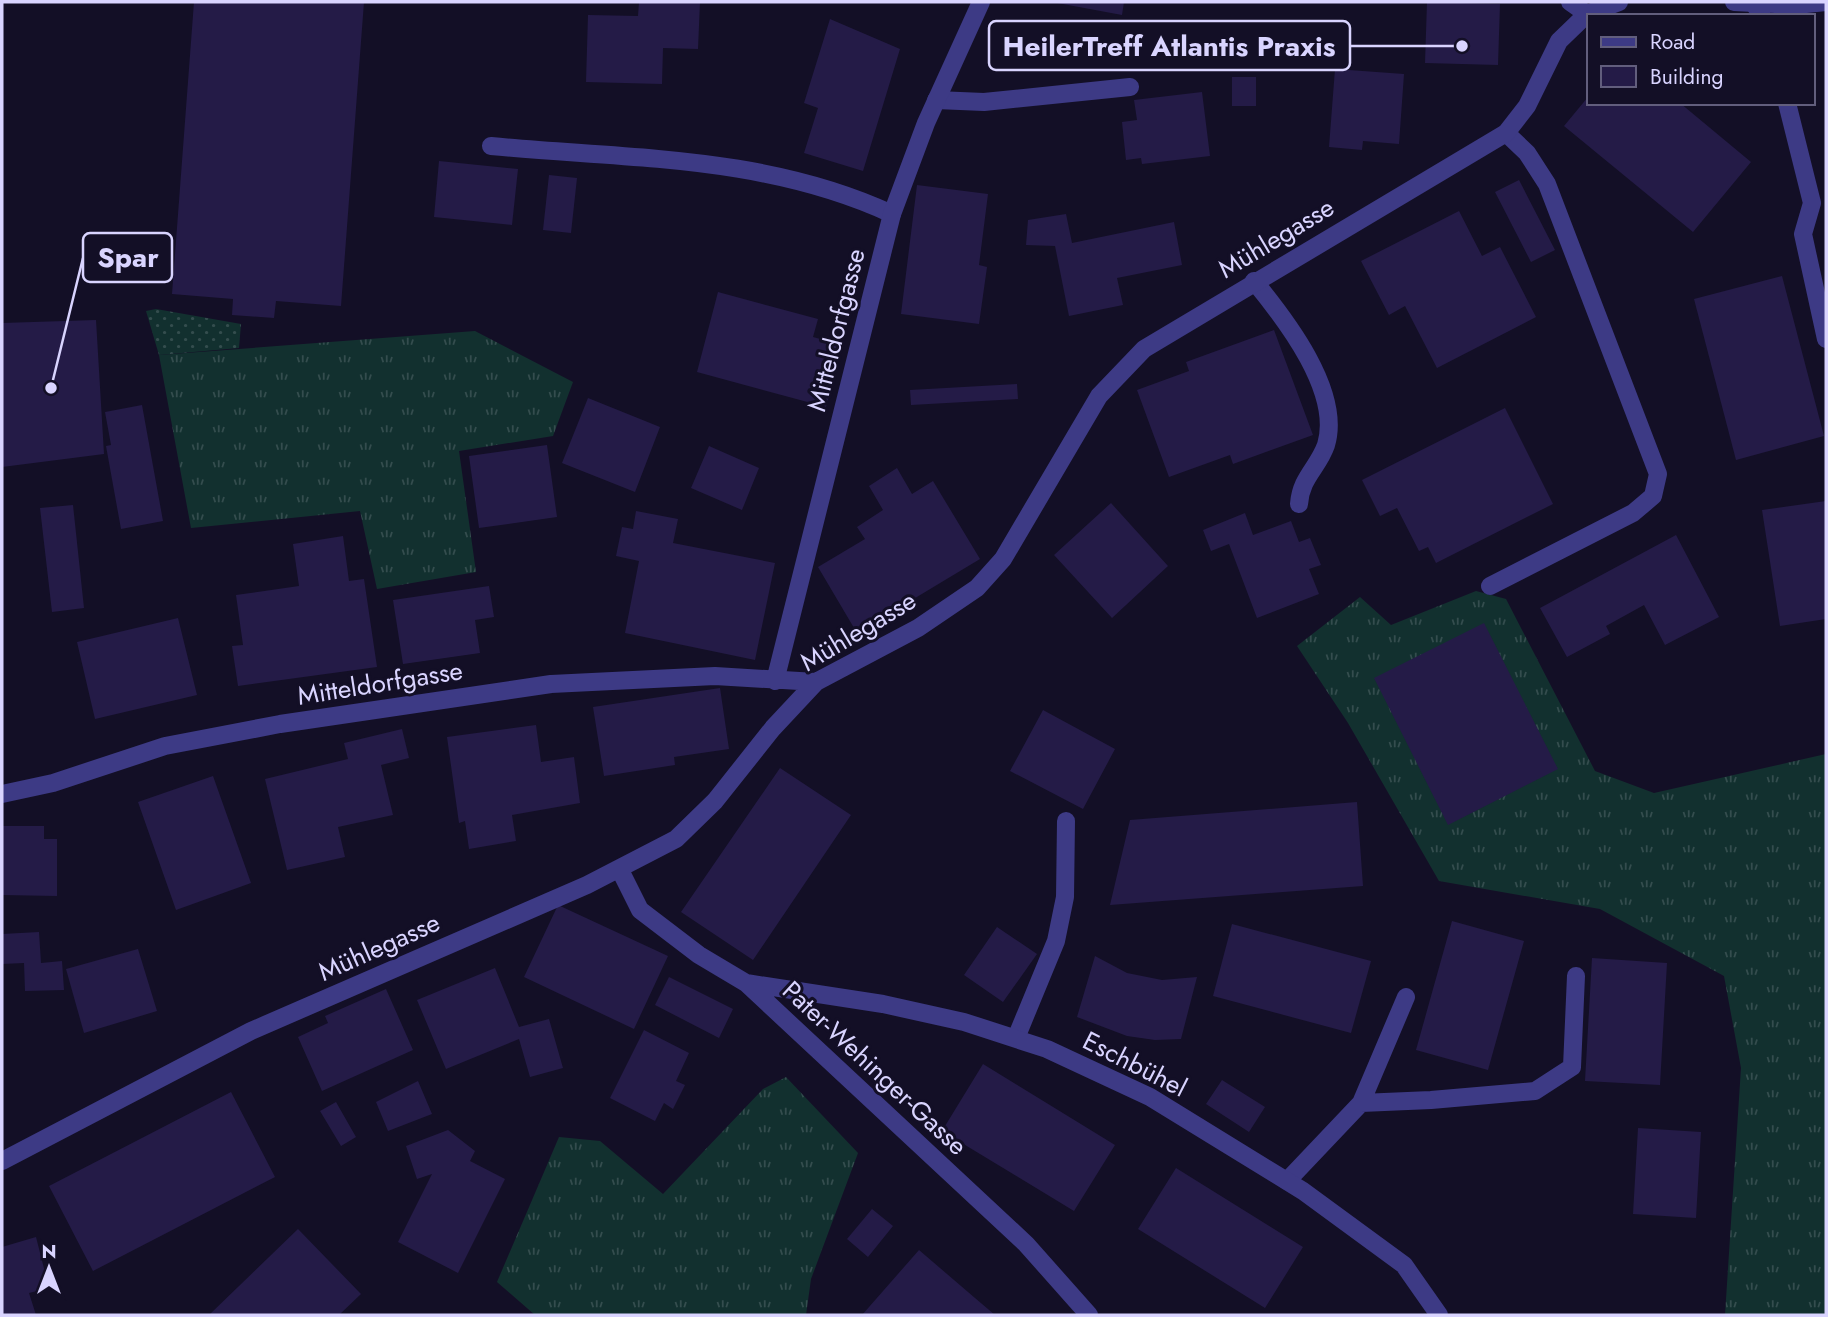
<svg xmlns="http://www.w3.org/2000/svg" width="1828" height="1317" viewBox="0 0 1828 1317" font-family="Jost,sans-serif">
<defs>
<pattern id="grass-tufts" width="24" height="20" patternUnits="userSpaceOnUse" patternTransform="scale(1.75)"><rect width="24" height="20" fill="#12302f"/><path d="M3 7l-1-3M5 7V3M7 7l1-3M15 17l-1-3M17 17v-4M19 17l1-3" fill="none" stroke="#344d4e"/></pattern>
<pattern id="park-dots" width="8" height="8" patternUnits="userSpaceOnUse" patternTransform="scale(1.75)"><rect width="8" height="8" fill="#12302f"/><path d="M2 2h.1M6 6h.1" fill="none" stroke="#344d4e" stroke-width="1.8" stroke-linecap="round"/></pattern>
</defs>
<rect width="100%" height="100%" fill="#130f26"/>
<path fill="url(#grass-tufts)" d="M475,331L573,382L553,436L459,451L476,572L377,589L360,511L191,528L159,355Z
M1476,591L1506,599L1595,771L1654,793L1826,754V1315H1725L1741,1068L1724,976L1600,909L1439,881L1348,723L1297,646L1360,597L1391,625Z
M786,1077L858,1153L811,1279L806,1315H535L497,1282L559,1137L600,1141L663,1194L763,1089Z"/>
<path fill="url(#park-dots)" d="M156,309L241,324L239,348L159,355L146,311Z"/>
<path fill="#241b47" d="M194,2H364L341,306L276,301L274,318L232,315L233,299L172,294Z
M639,2H700L698,49L663,48L662,84L586,82L588,15L638,16Z
M1052,2H1124L1122,15Z
M1427,2L1500,4L1498,65L1425,63Z
M830,19L900,49L863,171L804,153L818,108L804,103Z
M1335,69L1404,74L1399,144L1363,141L1362,150L1329,147Z
M1232,77H1256V106H1232Z
M1202,92L1210,156L1142,164L1141,158L1126,160L1122,122L1137,120L1134,100Z
M1588,97V103H1680L1751,162L1693,232L1564,126Z
M439,161L518,169L512,225L434,217Z
M549,175L577,178L571,233L543,230Z
M1519,180L1555,250L1531,262L1495,192Z
M917,185L988,194L979,265L987,267L979,324L901,314Z
M1459,211L1482,256L1500,247L1536,317L1437,368L1405,306L1389,315L1361,261Z
M1066,214L1072,243L1174,222L1182,265L1117,278L1123,305L1069,316L1055,246L1026,245L1028,220Z
M1782,276L1824,436L1736,460L1694,299Z
M718,292L818,319L813,337L842,345L826,407L697,372Z
M96,320L104,454L2,467V323Z
M1274,330L1313,435L1233,464L1230,455L1169,477L1137,390L1189,371L1186,362Z
M1017,384L1018,399L911,405L910,390Z
M588,398L660,427L635,492L562,463Z
M142,405L163,521L121,529L106,446L111,445L105,412Z
M1505,408L1553,504L1436,563L1428,547L1419,551L1397,508L1380,516L1362,480Z
M547,445L557,517L479,528L469,456Z
M709,446L759,468L742,510L691,488Z
M897,468L912,494L933,481L980,559L857,633L818,567L865,539L857,527L883,510L869,486Z
M1826,501V619L1780,626L1762,510Z
M1111,503L1168,566L1112,618L1054,555Z
M73,505L84,608L52,612L40,508Z
M636,511L678,519L673,543L775,563L755,660L625,633L639,561L616,556L622,527L633,529Z
M1245,513L1253,535L1291,521L1299,542L1310,538L1321,565L1309,569L1319,594L1257,618L1229,544L1211,551L1203,530Z
M1676,535L1719,617L1665,645L1644,605L1606,626L1610,634L1567,657L1540,608Z
M343,536L349,581L364,579L377,667L238,686L232,646L243,645L236,595L299,586L293,544Z
M489,586L494,617L475,620L480,653L403,664L393,600Z
M178,618L197,695L95,719L77,642Z
M1484,623L1558,769L1448,825L1374,678Z
M720,688L729,749L674,757L675,765L604,776L593,707Z
M1043,710L1115,749L1083,809L1010,771Z
M536,725L541,762L574,757L580,803L512,815L516,841L469,849L465,821L459,823L447,737Z
M402,729L409,758L381,765L393,815L338,827L345,857L287,870L265,779L348,759L344,743Z
M780,768L851,815L753,960L681,912Z
M213,776L251,883L176,910L138,802Z
M1357,802L1363,886L1110,905L1130,820Z
M2,826H44V839H57V896L2,895Z
M558,905L668,956L634,1029L524,977Z
M1452,921L1524,941L1488,1070L1416,1050Z
M1232,924L1371,961L1351,1033L1213,996Z
M997,927L1037,954L1003,1002L964,975Z
M39,932L41,963L62,961L64,990L25,991L24,963L2,964V934Z
M138,949L157,1011L84,1033L66,969Z
M1095,956L1127,973L1162,980L1197,977L1181,1039L1155,1040L1127,1036L1077,1017Z
M1592,958L1667,963L1660,1085L1585,1081Z
M495,968L519,1027L549,1019L563,1068L530,1077L519,1039L446,1069L417,1000Z
M669,977L733,1009L719,1038L655,1005Z
M386,989L413,1050L322,1091L298,1037L328,1023L325,1016Z
M644,1030L689,1053L676,1081L685,1085L673,1109L664,1103L655,1121L610,1098Z
M983,1064L1115,1145L1074,1211L942,1131Z
M1222,1080L1265,1107L1249,1132L1206,1104Z
M418,1081L432,1114L388,1131L376,1102Z
M231,1092L275,1177L93,1271L49,1186Z
M336,1102L356,1137L341,1146L320,1111Z
M1638,1128L1701,1132L1696,1218L1633,1214Z
M448,1130L475,1151L470,1161L505,1179L458,1273L398,1242L432,1174L417,1179L406,1146Z
M1176,1168L1303,1247L1265,1308L1138,1229Z
M872,1209L893,1226L868,1257L847,1239Z
M298,1229L361,1294L339,1315H209Z
M36,1237L49,1288L29,1293L36,1315H2V1247Z
M919,1250L975,1298L995,1315H862Z"/>
<g fill="none" stroke-linecap="round" stroke-linejoin="round">
<path stroke="#3d3a85" stroke-width="18" d="M1754,4L1762,16
M936,100L984,102L1130,87
M1787,103L1812,203L1803,234L1826,339
M491,146C627,159 765,155 892,214
M1254,281C1286,320 1342,392 1326,445C1318,468 1301,477 1299,504
M1490,586L1633,513L1653,496L1658,474L1547,184L1527,153L1506,133
M1016,1038L1056,941L1065,897L1066,821
M1361,1103L1431,1100L1535,1091L1572,1067L1576,976
M1287,1181L1361,1103L1406,997"/>
<path stroke="#3d3a85" stroke-width="18" d="M1570,2L1587,14
M1734,2L1796,5L1826,2
M775,681L892,214L926,123L981,2
M2,794L53,783L165,746L280,724L551,684L715,676L816,682
M620,870L640,910L699,955L746,983L1026,1244L1089,1315
M746,983L883,1004L964,1022L1047,1049L1150,1097L1303,1191L1404,1265L1439,1315
M2,1161L251,1031L587,885L676,839L715,801L773,728L816,682L918,628L977,588L1003,559L1099,396L1144,349L1506,133L1527,106L1559,41L1587,14L1619,2"/>
</g>
<g text-anchor="middle" dominant-baseline="central" stroke-width="6" stroke-linejoin="round" paint-order="stroke">
<g font-size="26" fill="#d9d4ff" stroke="#130f26">
<text transform="translate(1276 238) rotate(-31)">Mühlegasse</text>
<text transform="translate(836 330) rotate(-76)">Mitteldorfgasse</text>
<text transform="translate(858 631) rotate(-31)">Mühlegasse</text>
<text transform="translate(380 683) rotate(-9)">Mitteldorfgasse</text>
<text transform="translate(379 947) rotate(-24)">Mühlegasse</text>
<text transform="translate(1135 1064) rotate(27)">Eschbühel</text>
<text transform="translate(875 1068) rotate(43)">Pater-Wehinger-Gasse</text>
</g>
</g>
<path fill="none" stroke="#d9d4ff" stroke-width="2.5" d="M1462 46L1350 46M51 388L83 258"/>
<g fill="#d9d4ff" stroke="#130f26" stroke-width="2.5">
<circle cx="1462" cy="46" r="7"/>
<circle cx="51" cy="388" r="7"/>
</g>
<g fill="#130f26" stroke="#d9d4ff" stroke-width="2.5">
<rect x="989" y="21" width="361" height="49" rx="7"/>
<rect x="83" y="233" width="89" height="49" rx="7"/>
</g>
<g font-size="28" text-anchor="middle" font-weight="bold" fill="#d9d4ff">
<text x="1169" y="56">HeilerTreff Atlantis Praxis</text>
<text x="128" y="267">Spar</text>
</g>
<rect width="1828" height="1317" fill="none" stroke="#d9d4ff" stroke-width="7"/>
<rect x="1587" y="14" width="228" height="91" fill="#130f26" stroke="#625e7d" stroke-width="2"/>
<rect x="1601" y="37" width="35" height="10" fill="#3d3a85" stroke="#625e7d" stroke-width="2"/>
<text x="1650" y="49" font-size="21" fill="#d9d4ff">Road</text>
<rect x="1601" y="66" width="35" height="21" fill="#241b47" stroke="#625e7d" stroke-width="2"/>
<text x="1650" y="84" font-size="21" fill="#d9d4ff">Building</text>
<g transform="translate(49 1268)" stroke="#130f26" stroke-width="5" paint-order="stroke">
<path d="M0-5L12 26L0 18L-12 26Z" fill="#d9d4ff"/>
<text y="-10" font-size="19" font-weight="bold" text-anchor="middle" fill="#d9d4ff">N</text>
</g>
</svg>
